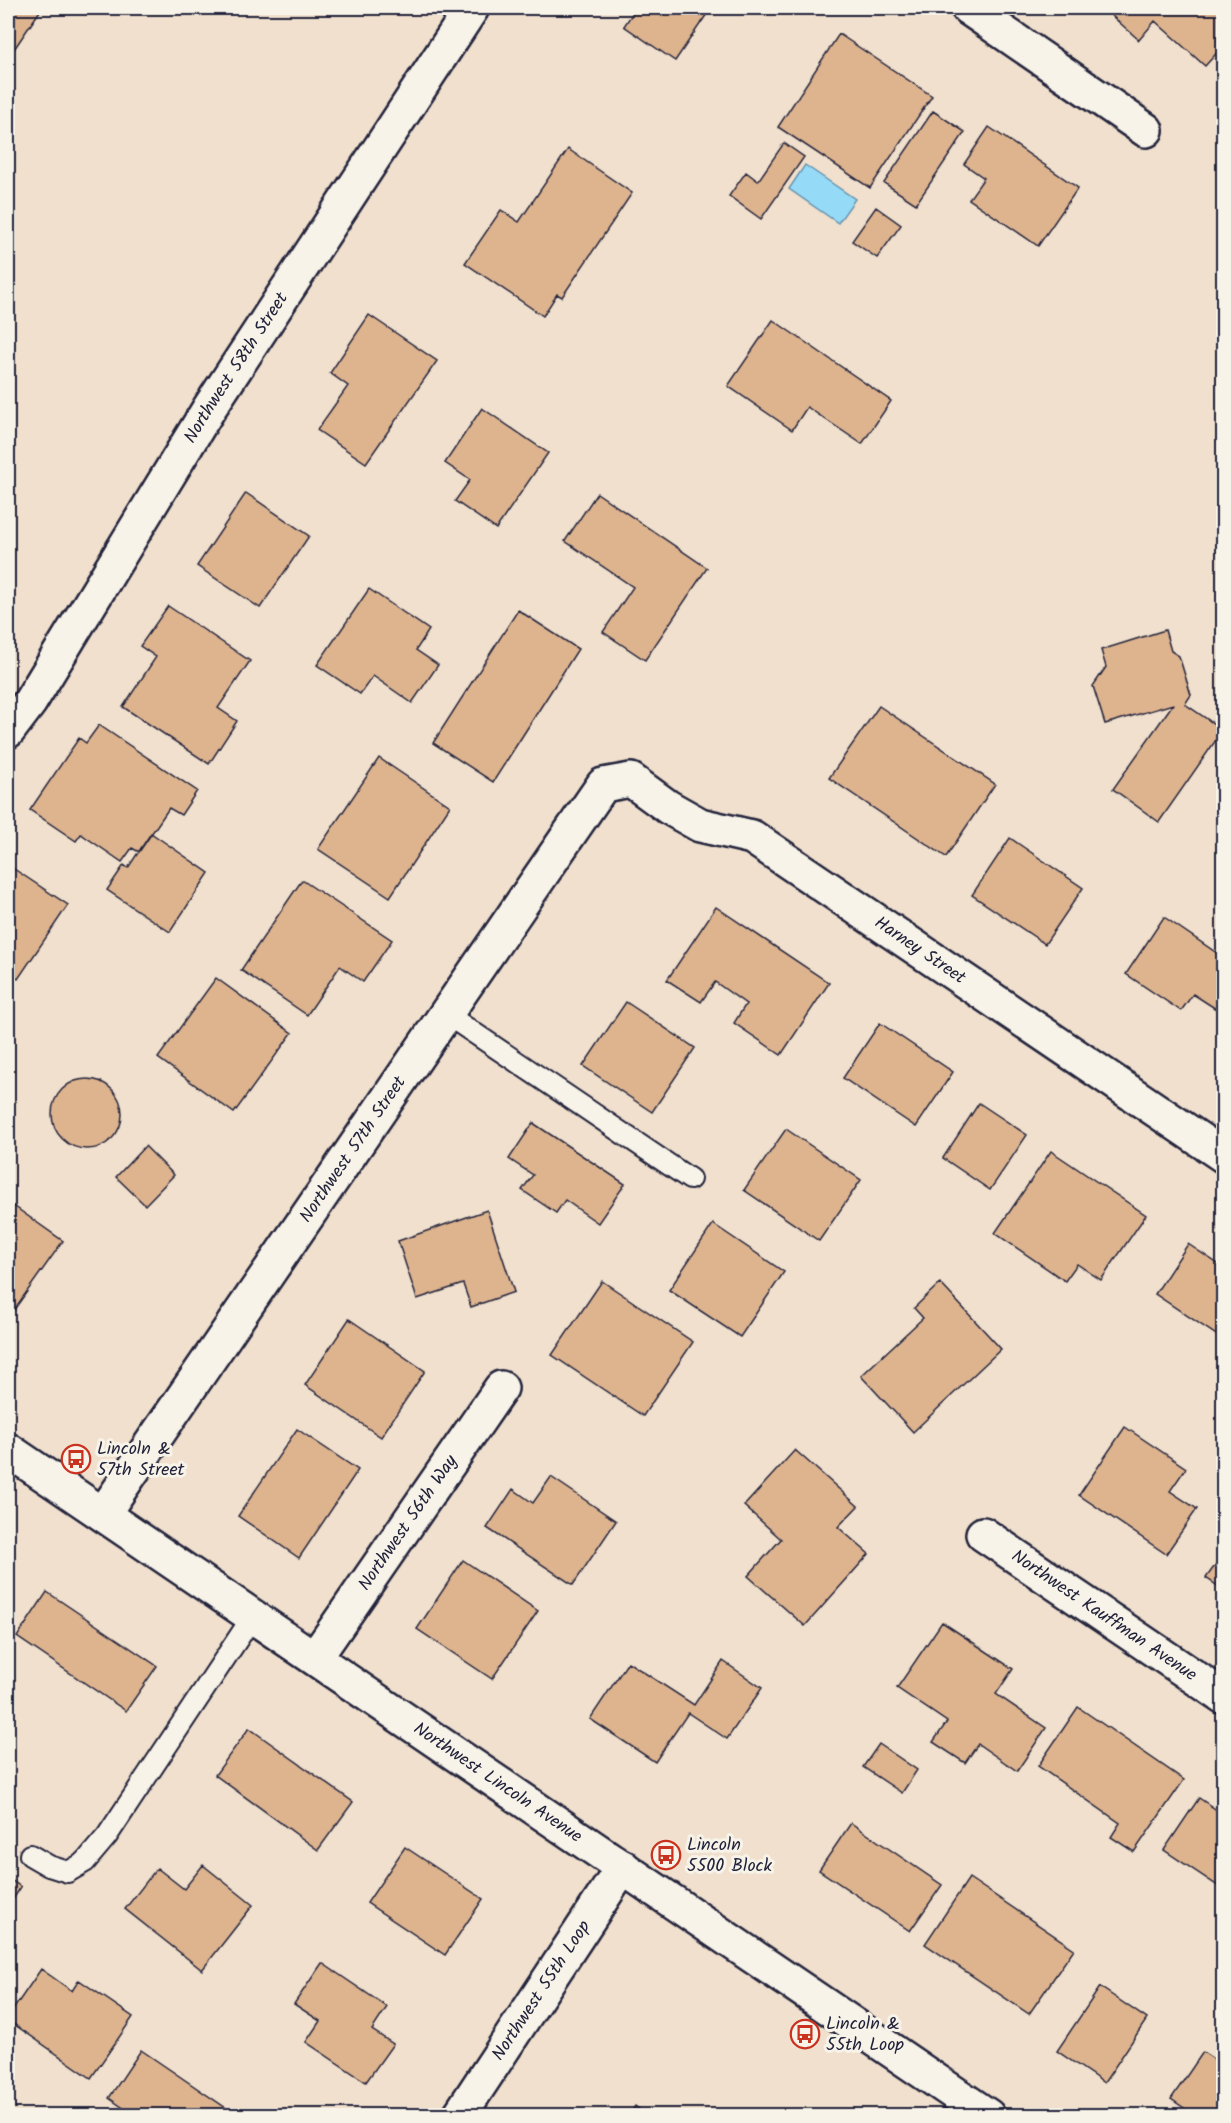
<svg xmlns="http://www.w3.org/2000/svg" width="1231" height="2123" viewBox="0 0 1231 2123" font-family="Kalam,sans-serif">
<rect width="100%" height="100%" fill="#f0e0cd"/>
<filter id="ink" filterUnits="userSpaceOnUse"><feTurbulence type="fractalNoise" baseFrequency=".0167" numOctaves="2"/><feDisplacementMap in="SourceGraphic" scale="12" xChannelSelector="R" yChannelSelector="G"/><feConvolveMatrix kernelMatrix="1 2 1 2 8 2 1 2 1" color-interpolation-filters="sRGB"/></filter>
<g filter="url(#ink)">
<path fill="#95dbf7" stroke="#6791ac" stroke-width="1.5" d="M805,165L855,199L838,223L789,189Z"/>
<path fill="#deb48f" stroke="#22223b" stroke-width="1.5" d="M8,8H42L8,58Z
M636,8H711L675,61L624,26Z
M1103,8H1224V45L1205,66L1155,21L1139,40Z
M839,34L932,96L870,188L778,127Z
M933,111L965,132L916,204L884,183Z
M989,127L1078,188L1038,246L969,199L984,178L964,164Z
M784,143L804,157L761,219L729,196L746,172L758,181Z
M568,149L632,193L562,297L557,294L543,316L465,263L501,210L519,222Z
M876,207L901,225L877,258L852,241Z
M369,315L437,361L366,463L317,430L348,386L330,373Z
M773,320L891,401L862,444L807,407L792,430L728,386Z
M482,408L548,453L496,529L455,501L470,480L445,463Z
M246,493L309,536L260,608L197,566Z
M597,493L707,568L645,660L603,632L633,587L565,541Z
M369,589L429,630L416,650L438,665L412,703L373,676L360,694L317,665Z
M168,606L250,661L218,708L237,721L209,764L123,707L156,657L140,646Z
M518,610L578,649L493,782L433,743Z
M1165,630L1171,651L1179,656L1191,695L1185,704L1223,730L1159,822L1113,789L1173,704L1105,724L1093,686L1106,667L1101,650Z
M879,706L995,784L946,857L829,778Z
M99,725L197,791L181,815L169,808L139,852L132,848L122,862L81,834L76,841L30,810L79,738L86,743Z
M379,758L450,806L390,897L318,849Z
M151,833L209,873L170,932L107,890L124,865L128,868Z
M1010,838L1083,888L1045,944L972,895Z
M8,865L68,905L18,979L8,971Z
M302,880L392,940L363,982L340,966L307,1015L241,970Z
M716,907L829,983L781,1055L734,1023L746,1004L715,982L701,1002L667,980Z
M1164,917L1224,958V1014L1193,994L1181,1011L1126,974Z
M216,978L292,1033L234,1113L158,1058Z
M626,1002L695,1048L652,1112L583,1066Z
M880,1023L953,1072L916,1127L843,1078Z
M52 1114a35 35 0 1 1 70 0a35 35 0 1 1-70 0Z
M979,1103L1027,1135L990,1190L943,1158Z
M533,1123L625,1184L598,1223L565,1200L556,1213L522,1190L533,1175L509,1159Z
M786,1129L861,1180L819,1241L744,1190Z
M145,1146L174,1175L145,1205L116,1177Z
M1051,1151L1146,1215L1101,1280L1077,1264L1065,1281L995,1233Z
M8,1202L63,1241L11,1314L8,1312Z
M487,1210L514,1292L471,1307L463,1284L417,1299L398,1241Z
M713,1224L784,1272L740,1337L669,1290Z
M1188,1244L1224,1268V1340L1155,1294Z
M602,1281L693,1342L643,1416L552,1355Z
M940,1283L1001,1349L913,1432L861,1376L923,1318L914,1308Z
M349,1319L425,1371L381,1437L305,1385Z
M1125,1427L1186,1468L1170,1491L1197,1509L1166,1554L1079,1495Z
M297,1429L358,1470L299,1558L238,1516Z
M795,1450L858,1506L838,1527L869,1554L805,1626L748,1576L781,1539L744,1506Z
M551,1477L616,1521L573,1585L487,1528L513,1489L533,1503Z
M1224,1553V1590L1206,1578Z
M463,1560L538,1611L492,1679L417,1629Z
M47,1592L157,1666L126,1711L17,1637Z
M942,1622L1013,1669L996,1694L1046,1728L1017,1771L978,1744L965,1763L933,1742L947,1722L897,1688Z
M723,1661L762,1688L727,1739L688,1713L655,1762L590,1719L628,1662L694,1705Z
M1078,1707L1184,1780L1134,1852L1111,1837L1120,1823L1038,1766Z
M249,1728L353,1802L318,1850L215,1775Z
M879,1744L917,1770L902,1793L863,1767Z
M1199,1798L1224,1815V1890L1164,1850Z
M851,1823L942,1885L910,1931L819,1870Z
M405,1847L483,1899L445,1955L367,1903Z
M203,1865L253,1905L202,1970L125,1909L157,1868L184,1889Z
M8,1878L21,1887L8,1907Z
M969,1878L1074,1949L1029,2014L925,1944Z
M322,1963L387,2007L372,2030L393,2044L366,2082L306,2042L320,2021L294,2004Z
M41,1969L72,1991L79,1980L133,2017L91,2078L8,2020V2017Z
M1100,1987L1147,2019L1104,2083L1057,2051Z
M141,2050L226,2108L221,2116H135L109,2098Z
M1203,2052L1224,2066V2116H1196L1171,2099Z
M635,2106L648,2116H629Z"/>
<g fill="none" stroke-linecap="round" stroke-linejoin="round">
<g stroke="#22223b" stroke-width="24">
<path id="service" d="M446,1014L690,1179
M30,1855L49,1866L68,1872L85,1862L107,1836L253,1616"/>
</g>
<g stroke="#22223b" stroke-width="38">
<g id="minor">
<path d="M968,8L1146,130"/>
<path id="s1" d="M8,731L30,702L210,407L472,8"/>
<path id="s2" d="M103,1514L603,785L631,780L668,807L700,825L752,837L1224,1156"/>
<path id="s3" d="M983,1534L1224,1697"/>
<path id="s4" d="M315,1658L501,1388"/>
<path id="s5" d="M459,2116L623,1867"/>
</g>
</g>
<g stroke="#22223b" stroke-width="38">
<g id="tertiary">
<path id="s6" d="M8,1450L988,2116"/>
</g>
</g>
<use href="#service" stroke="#f7f3e8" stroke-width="20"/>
<use href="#minor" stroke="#f7f3e8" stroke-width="33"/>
<use href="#tertiary" stroke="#f7f3e8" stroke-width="33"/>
</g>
</g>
<defs>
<g id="bus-ring" transform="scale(1.5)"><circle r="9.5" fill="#f7f3e8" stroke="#c8321e" stroke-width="1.5"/><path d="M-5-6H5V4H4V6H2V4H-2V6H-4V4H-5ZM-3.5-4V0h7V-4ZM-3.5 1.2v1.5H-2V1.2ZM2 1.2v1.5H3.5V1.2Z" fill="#c8321e"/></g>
</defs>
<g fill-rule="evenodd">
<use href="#bus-ring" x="76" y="1459"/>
<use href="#bus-ring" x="666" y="1855"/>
<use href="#bus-ring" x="805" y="2034"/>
</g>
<g text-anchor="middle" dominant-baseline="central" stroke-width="6" stroke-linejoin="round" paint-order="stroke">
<g font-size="18" fill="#22223b" stroke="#f7f3e8">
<text stroke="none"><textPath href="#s1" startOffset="429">Northwest 58th Street</textPath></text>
<text stroke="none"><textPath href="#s2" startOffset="1251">Harney Street</textPath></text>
<text stroke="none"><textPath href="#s2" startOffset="442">Northwest 57th Street</textPath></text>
<text stroke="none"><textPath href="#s4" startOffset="164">Northwest 56th Way</textPath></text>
<text stroke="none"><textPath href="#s3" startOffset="146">Northwest Kauffman Avenue</textPath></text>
<text stroke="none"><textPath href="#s6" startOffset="592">Northwest Lincoln Avenue</textPath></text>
<text stroke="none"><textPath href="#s5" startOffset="150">Northwest 55th Loop</textPath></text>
</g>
<g font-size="18" fill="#22223b" stroke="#f7f3e8" text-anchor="start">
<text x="97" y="1449">Lincoln &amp;<tspan x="97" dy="21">57th Street</tspan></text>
<text x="687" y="1845">Lincoln<tspan x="687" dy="21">5500 Block</tspan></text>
<text x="826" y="2024">Lincoln &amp;<tspan x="826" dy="21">55th Loop</tspan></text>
</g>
</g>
<rect width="1231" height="2123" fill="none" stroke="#f7f3e8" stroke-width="30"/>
<rect x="15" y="15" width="1201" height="2093" fill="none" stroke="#22223b" stroke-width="2" filter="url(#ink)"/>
</svg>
